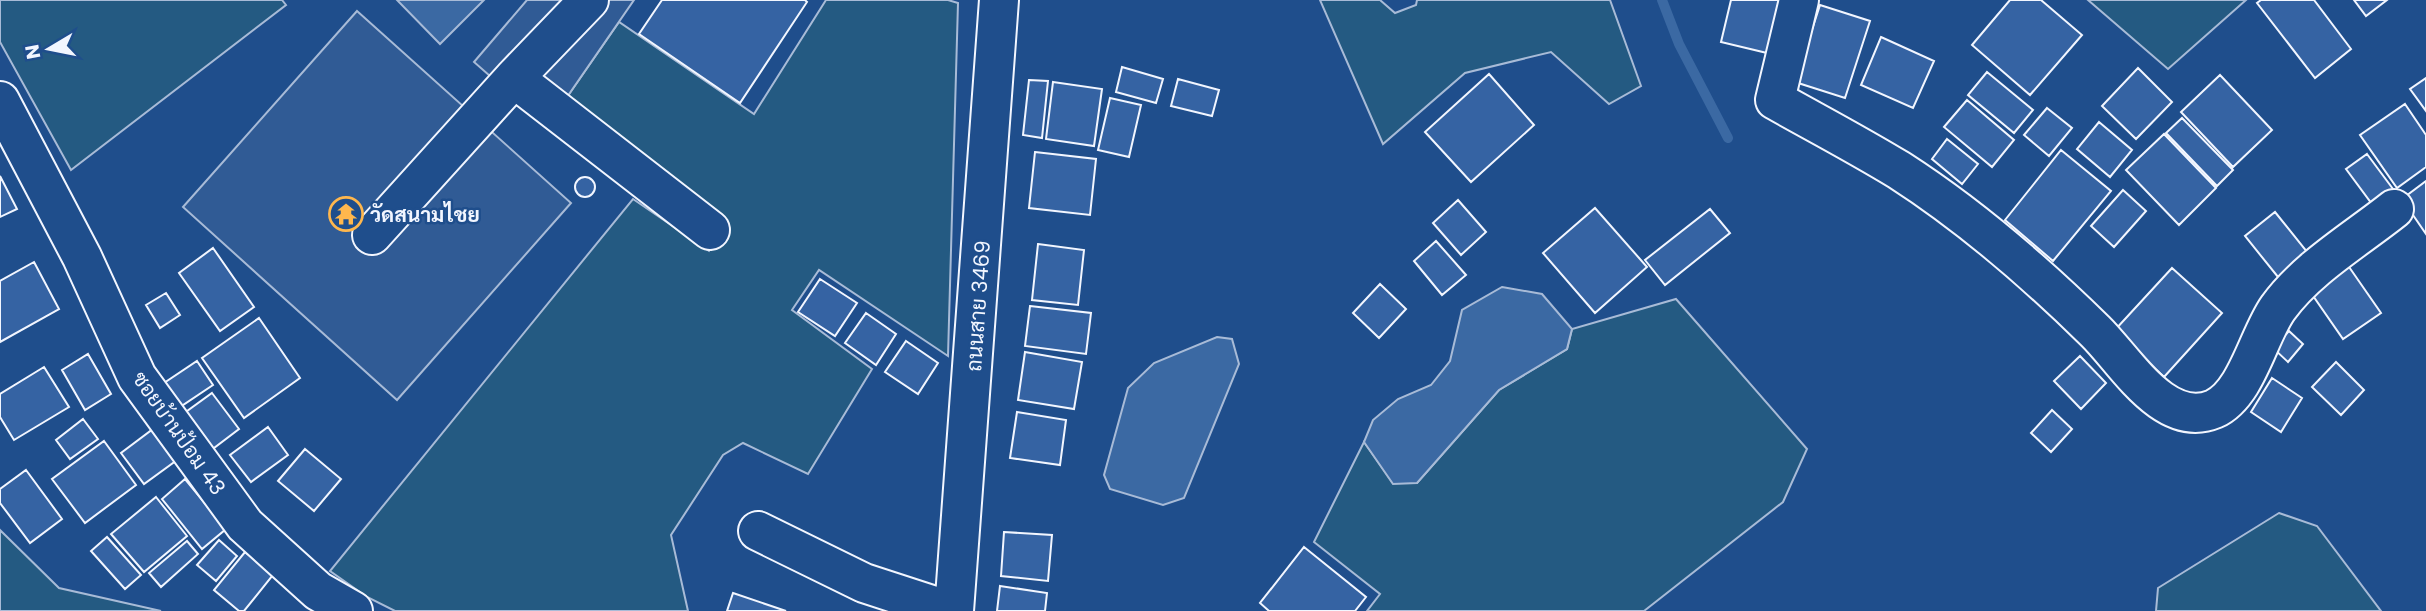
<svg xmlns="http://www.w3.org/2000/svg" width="2426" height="611" viewBox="0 0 2426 611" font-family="Poppins,Sarabun,sans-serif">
<rect width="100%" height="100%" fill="#1f4e8c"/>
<path fill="#245a82" stroke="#a8bbd7" stroke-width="2" d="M0,0H282L286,5L71,170L0,42Z
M826,0H948L958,3L948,356L819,270L792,310L872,369L808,474L743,443L723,455L671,535L688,611H395L367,597L330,571L633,199L709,251L726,228L565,100L619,22L754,114Z
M1320,0H1380L1395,13L1416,5L1417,0H1610L1641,86L1609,104L1551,52L1465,73L1383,144Z
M2088,0H2246L2168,69Z
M1676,299L1807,449L1783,502L1644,611H1367L1380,594L1314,542L1364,442L1393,483H1417L1499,390L1567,349L1572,329Z
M2279,513L2317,526L2381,611H2156L2158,588Z
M0,530L59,588L161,611H0Z"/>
<path fill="#305b95" stroke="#a8bbd7" stroke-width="2" d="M527,0H634L547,126L474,62Z
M357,11L571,203L397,400L183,207Z"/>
<path fill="#3b69a3" stroke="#a8bbd7" stroke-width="2" d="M397,0H484L440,44Z
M1502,287L1542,294L1572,329L1567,349L1499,390L1417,483L1393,484L1364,442L1373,420L1398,399L1431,385L1450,361L1462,310Z
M1217,337L1232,339L1239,364L1184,498L1163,505L1110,489L1104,475L1128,388L1154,363Z"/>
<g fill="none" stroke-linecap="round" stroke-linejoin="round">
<path stroke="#3b69a3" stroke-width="10" d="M1662,0L1679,44L1728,138"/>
</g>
<path fill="#3563a3" stroke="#f2f6ff" stroke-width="2" d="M662,0H805L807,2L740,103L639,34Z
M1731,0H1780L1767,53L1721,42Z
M2010,0H2041L2082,35L2030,95L1972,45Z
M2261,0H2314L2351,49L2315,78L2257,3Z
M2354,0H2387L2366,16Z
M1820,5L1870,21L1845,98L1795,82Z
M1881,37L1934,61L1913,108L1861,85Z
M1122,67L1163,79L1156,103L1116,92Z
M2138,68L2172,102L2136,139L2102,106Z
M1987,72L2033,110L2014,133L1968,95Z
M1489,74L1534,125L1471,182L1425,132Z
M2220,75L2272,130L2233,167L2181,112Z
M2426,78V111L2410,89Z
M1178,79L1219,90L1212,116L1171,106Z
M1029,80L1048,81L1042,138L1023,135Z
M1053,82L1102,89L1094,146L1046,139Z
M1110,98L1141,105L1129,157L1098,150Z
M1967,100L2014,140L1992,167L1944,127Z
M2405,104L2426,135V167L2397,188L2360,135Z
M2047,108L2072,128L2049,156L2024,135Z
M2182,118L2233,170L2217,186L2166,133Z
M2099,122L2132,150L2110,177L2077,149Z
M2164,134L2216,188L2179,225L2126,170Z
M1947,139L1978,164L1962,184L1932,159Z
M2061,150L2111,191L2053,261L2005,220Z
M1035,152L1096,159L1090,215L1029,208Z
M2367,154L2393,189L2372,204L2346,169Z
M0,176L17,209L0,217Z
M575 187a10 10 0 1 1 20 0a10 10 0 1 1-20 0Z
M2426,181V234L2402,199Z
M2123,190L2146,211L2114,247L2091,226Z
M1458,200L1486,232L1461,255L1433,223Z
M1595,208L1647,267L1595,313L1543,253Z
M1710,209L1730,233L1665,285L1645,260Z
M2275,212L2308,253L2278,277L2245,236Z
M1436,241L1466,275L1442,295L1414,261Z
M1038,244L1084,250L1078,305L1032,300Z
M213,248L254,307L220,331L179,273Z
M34,262L59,309L0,342V281Z
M2347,264L2381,313L2343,339L2309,290Z
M2172,268L2222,313L2164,377L2114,331Z
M820,279L857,303L835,336L798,312Z
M1380,284L1406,309L1379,338L1353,313Z
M166,293L180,315L160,328L146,305Z
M1030,306L1091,313L1086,354L1025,346Z
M866,313L896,334L876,365L845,343Z
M259,318L300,378L244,418L202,358Z
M2289,331L2303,344L2288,362L2273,348Z
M906,341L938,363L918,394L885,372Z
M1025,352L1082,362L1074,409L1018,400Z
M88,354L111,394L85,410L62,370Z
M2080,356L2106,383L2081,409L2054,381Z
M197,361L213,385L180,407L164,383Z
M2336,362L2364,390L2341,415L2312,387Z
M44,367L69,407L14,440L0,417V394Z
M2272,378L2302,398L2281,432L2251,412Z
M212,393L239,429L210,451L183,414Z
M2052,410L2072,429L2051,452L2031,433Z
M1017,412L1066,420L1060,465L1010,458Z
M83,419L98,439L70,459L56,440Z
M268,427L288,455L251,482L230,455Z
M153,429L177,460L144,484L121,453Z
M104,441L136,485L85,523L52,479Z
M305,449L341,479L314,511L278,481Z
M26,470L62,519L30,543L0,503V489Z
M185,479L226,529L202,549L162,499Z
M156,497L187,536L144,572L111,534Z
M1004,532L1052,535L1048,581L1001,576Z
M107,537L141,575L125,589L91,551Z
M219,540L237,556L216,581L197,565Z
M187,541L198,554L161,587L149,573Z
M1304,547L1366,597L1355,611H1269L1260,603Z
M245,552L273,575L244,611H239L214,590Z
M1000,586L1047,593L1045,611H997Z
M733,593L786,611H727Z"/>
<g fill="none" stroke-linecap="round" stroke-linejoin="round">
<g stroke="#f2f6ff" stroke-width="42">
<path id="minor" d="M1799,0L1775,100C1816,123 1858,145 1899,170C1969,215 2035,272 2095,331C2125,360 2164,430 2214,409C2247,394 2258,336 2278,308C2307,268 2355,240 2394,209
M514,78L710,230
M0,101L82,257L137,377L245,525L318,591L353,611
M372,235L514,78L589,0
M758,531L864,583L950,611
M954,611L999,0"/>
</g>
<use href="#minor" stroke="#1f4e8c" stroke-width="38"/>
</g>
<defs>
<g id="temple-ring" transform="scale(1.75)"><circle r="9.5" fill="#1f4e8c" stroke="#ffb74d" stroke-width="1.5"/><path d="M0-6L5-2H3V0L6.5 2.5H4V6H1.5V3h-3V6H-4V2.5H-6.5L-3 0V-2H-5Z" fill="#ffb74d"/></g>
</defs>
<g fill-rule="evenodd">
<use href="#temple-ring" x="346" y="214"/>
</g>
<g text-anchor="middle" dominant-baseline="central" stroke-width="5" stroke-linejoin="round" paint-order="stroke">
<g font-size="21" font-weight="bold" fill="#f2f6ff" stroke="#1f4e8c" text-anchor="start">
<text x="370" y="214">วัดสนามไชย</text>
</g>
<g font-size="21" fill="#f2f6ff" stroke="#1f4e8c">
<text transform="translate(978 306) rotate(-86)">ถนนสาย 3469</text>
<text transform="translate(179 433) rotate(55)">ซอยบ้านป้อม 43</text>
</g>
</g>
<g transform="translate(49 49) rotate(260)" stroke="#1f4e8c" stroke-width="5" paint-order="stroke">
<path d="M0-5L12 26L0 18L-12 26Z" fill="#f2f6ff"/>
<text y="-10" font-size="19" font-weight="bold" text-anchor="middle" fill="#f2f6ff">N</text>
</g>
</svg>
